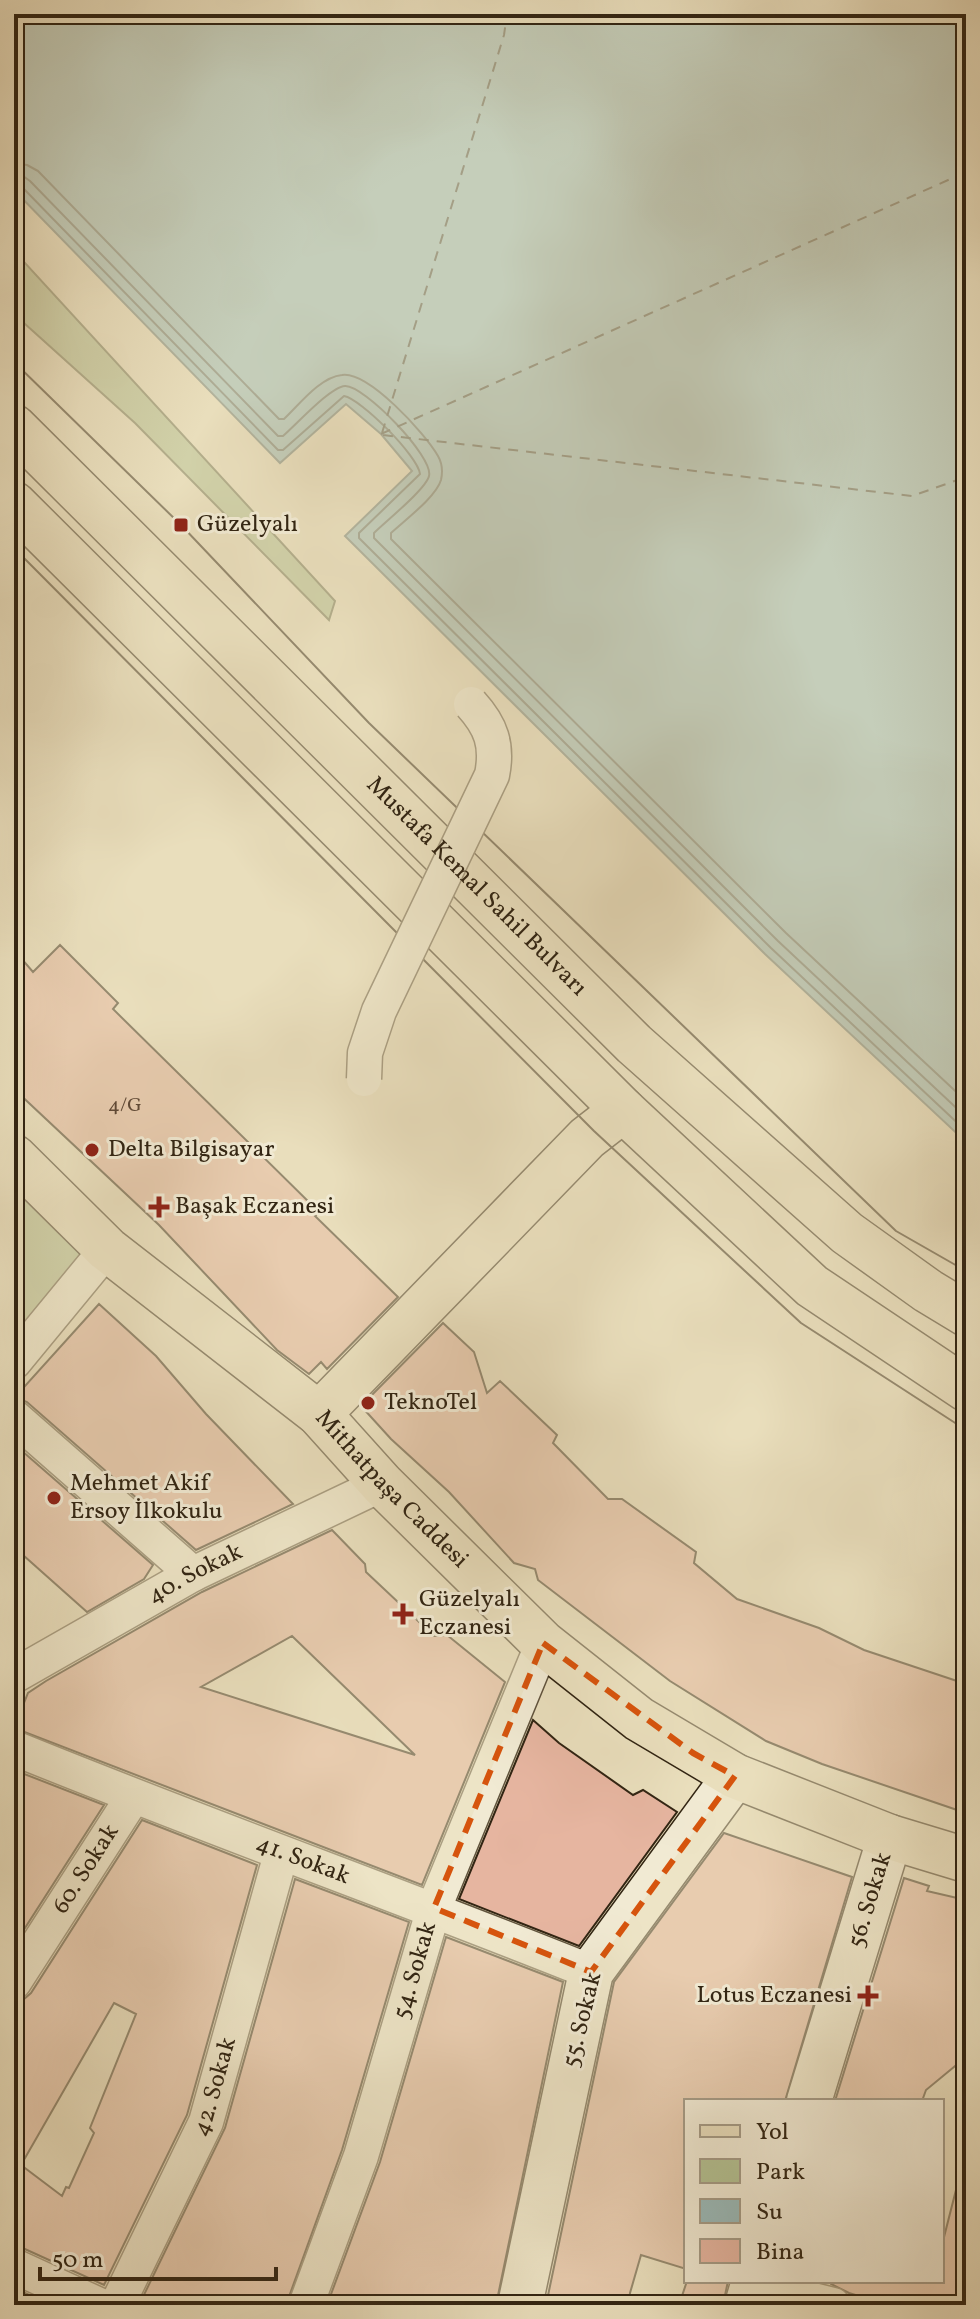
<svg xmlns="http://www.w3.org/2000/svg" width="980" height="2319" viewBox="0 0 980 2319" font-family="Vollkorn,serif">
<rect width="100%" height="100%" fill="#e9debc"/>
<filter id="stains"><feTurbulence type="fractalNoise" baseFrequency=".0025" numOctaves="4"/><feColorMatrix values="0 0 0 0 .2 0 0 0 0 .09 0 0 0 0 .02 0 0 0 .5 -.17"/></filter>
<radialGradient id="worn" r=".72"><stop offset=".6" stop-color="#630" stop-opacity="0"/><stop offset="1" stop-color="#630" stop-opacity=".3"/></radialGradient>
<path fill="#b4c293" stroke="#737453" stroke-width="2" d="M14,251L335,601L329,620L135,423L14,314Z
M14,1175L94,1253L14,1351Z"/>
<path fill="#9abab9" stroke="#707e77" stroke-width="2" d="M14,14H966V1142L765,954L345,536L412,471L381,434L346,404L280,463L14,190Z"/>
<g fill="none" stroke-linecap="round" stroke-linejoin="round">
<path stroke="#667066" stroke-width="2" d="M14,163L27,165L38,171L279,419H284C299,405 320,377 342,375C368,371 425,433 438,456C442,463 443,471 441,480C436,497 405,520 391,533V539L786,933L966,1101
M14,175L23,176L30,181L278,436H283C296,425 330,387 345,386C364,385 434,457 429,476C426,489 385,522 374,533V538L778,941L966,1117
M14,185L23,188L278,450H283L344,396C361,399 418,456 420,474L359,533V538L771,948L966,1131"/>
<path stroke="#515245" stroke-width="2" stroke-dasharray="10 8" stroke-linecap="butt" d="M382,433L504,35L507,14
M381,434L966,172
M383,435L912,496L966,477"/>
</g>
<path fill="#e6b5a0" stroke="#322513" stroke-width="2" fill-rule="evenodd" d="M60,945L118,1003L113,1009L319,1212L315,1216L398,1297L327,1369L321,1362L309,1374L277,1350L159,1225L14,1089V950L33,972Z
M99,1304L156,1356L206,1414L293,1504L196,1550L27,1402L15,1397Z
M443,1323L474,1352L487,1393L500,1381L557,1435L553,1443L608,1499H622L696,1552L694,1563L737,1599L819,1628L864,1650L966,1684V1813L822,1764L766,1741L670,1681L538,1580L535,1569L514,1563L449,1492L391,1439L361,1406Z
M14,1444L153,1565L144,1579L87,1612L14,1547Z
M332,1530L365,1564L366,1572L434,1636L447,1635L505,1682L422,1885L14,1728L28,1693L46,1681L202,1592ZM292,1636L415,1755L201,1687Z
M533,1720L559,1743L633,1795L643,1790L677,1812L579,1946L459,1899Z
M14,1770L104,1805L14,1945Z
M142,1820L257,1865L187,2115L104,2285L16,2245L18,2247L14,2246V2002L24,1999L31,1993ZM114,2003L136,2014L90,2128L94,2133L69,2188L66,2187L62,2196L21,2165Z
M724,1833L852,1877L785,2101H686V2269L641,2255L630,2293L629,2305H546L614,1982Z
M904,1878L929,1886L927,1891L966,1900V2057L926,2090L922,2101H835Z
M295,1879L409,1922L342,2150L286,2305H146L140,2303L225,2128Z
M446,1937L563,1982L496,2305H327L380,2162Z
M957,2186L966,2188V2305H888L849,2293L831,2284V2281H942V2245Z
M687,2281H728L723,2305H679Z
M14,2288L51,2305H14Z"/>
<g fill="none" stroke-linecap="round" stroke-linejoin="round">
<g stroke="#60533d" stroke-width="37">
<g id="street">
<path d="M14,1362L107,1249"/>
<path d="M14,1417L193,1574"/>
<path id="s1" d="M14,1676L193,1574L382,1484"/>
<path id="s2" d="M14,1748C205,1826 399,1895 591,1972"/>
<path id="s3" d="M14,1982L133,1797"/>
<path d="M14,2266L99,2305"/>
<path d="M753,2285L833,2305"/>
<path id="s4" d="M117,2305L206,2122L281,1854"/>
<path id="s5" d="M306,2305L361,2156L434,1908L543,1643"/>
</g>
</g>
<g stroke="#322513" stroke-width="47">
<g id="secondary">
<path id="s6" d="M809,2101L890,1837"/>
<path d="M520,2305L591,1972L735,1776"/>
<path d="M747,2305L754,2281"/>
</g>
</g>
<g stroke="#322513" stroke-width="47">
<g id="primary">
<path id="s7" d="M14,427L634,1044L847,1233L928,1291L966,1314"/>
<path d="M14,504L623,1110L812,1286L966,1389"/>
<path id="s8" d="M14,1157L107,1249L319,1414L382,1484L543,1643L639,1719L735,1776L890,1837L966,1860"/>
<path d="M319,1414L587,1138L623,1110"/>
</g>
</g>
<use href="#street" stroke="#f1ead3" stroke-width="34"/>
<use href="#secondary" stroke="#f1ead3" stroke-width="44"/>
<use href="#primary" stroke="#e9debc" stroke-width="44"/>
<path stroke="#322513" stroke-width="2" d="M14,362L181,525L369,723L896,1231L966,1271
M14,548L594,1131L801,1323L966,1430"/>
<g stroke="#60533d" stroke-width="37" stroke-linecap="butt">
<path id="street-bridge" d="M364,1079L365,1053L379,1011L492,775C498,745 491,726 471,704"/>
</g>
<use href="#street-bridge" stroke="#f1ead3" stroke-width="34"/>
</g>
<path d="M0 0H980V2319H0ZM543,1643L693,1753L735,1776L591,1972L434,1908Z" fill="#e9debc" fill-opacity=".55" fill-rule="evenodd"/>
<path fill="none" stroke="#d6540d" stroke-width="6" stroke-dasharray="16 10" stroke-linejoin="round" d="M543,1643L693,1753L735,1776L591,1972L434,1908Z"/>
<g fill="#8f2418" stroke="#f1ead3" stroke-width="3">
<rect x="173" y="517" width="16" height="16" rx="4"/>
<circle cx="92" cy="1150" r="8"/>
<path d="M155 1195h8v8h8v8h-8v8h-8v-8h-8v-8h8z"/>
<circle cx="368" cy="1403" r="8"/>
<circle cx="54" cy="1498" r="8"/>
<path d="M399 1602h8v8h8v8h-8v8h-8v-8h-8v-8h8z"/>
<path d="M864 1984h8v8h8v8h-8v8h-8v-8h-8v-8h8z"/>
</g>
<g text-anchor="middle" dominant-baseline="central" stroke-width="6" stroke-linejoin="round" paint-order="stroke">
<g font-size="20" fill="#5f4936">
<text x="125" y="1106">4/G</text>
</g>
<g font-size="24" fill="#322513" stroke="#f1ead3" text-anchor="start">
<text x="197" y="525">Güzelyalı</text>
<text x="108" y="1150">Delta Bilgisayar</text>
<text x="175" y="1207">Başak Eczanesi</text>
<text x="384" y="1403">TeknoTel</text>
<text x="70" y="1484">Mehmet Akif<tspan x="70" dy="28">Ersoy İlkokulu</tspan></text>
<text x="419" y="1600">Güzelyalı<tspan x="419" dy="28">Eczanesi</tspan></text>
<text x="852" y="1996" text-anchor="end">Lotus Eczanesi</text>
</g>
<g font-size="24" fill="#322513" stroke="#f1ead3">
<text stroke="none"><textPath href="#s7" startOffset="652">Mustafa Kemal Sahil Bulvarı</textPath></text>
<text stroke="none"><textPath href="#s8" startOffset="504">Mithatpaşa Caddesi</textPath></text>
<text stroke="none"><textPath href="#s1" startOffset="208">40. Sokak</textPath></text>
<text stroke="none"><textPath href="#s2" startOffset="310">41. Sokak</textPath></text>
<text stroke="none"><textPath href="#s3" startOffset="134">60. Sokak</textPath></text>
<text stroke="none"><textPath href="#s6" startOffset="210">56. Sokak</textPath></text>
<text stroke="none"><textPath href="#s5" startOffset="352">54. Sokak</textPath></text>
<text transform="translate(583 2020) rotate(-76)">55. Sokak</text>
<text stroke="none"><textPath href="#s4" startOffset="240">42. Sokak</textPath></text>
</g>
</g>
<rect width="980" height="2319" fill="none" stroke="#e9debc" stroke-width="48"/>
<rect x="16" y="16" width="948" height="2287" fill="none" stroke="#322513" stroke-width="4"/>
<rect x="24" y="24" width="932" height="2271" fill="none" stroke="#322513" stroke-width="2"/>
<rect x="684" y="2099" width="260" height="184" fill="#f1ead3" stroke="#a59b86" stroke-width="2"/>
<rect x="700" y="2125" width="40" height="12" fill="#e9debc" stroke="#a59b86" stroke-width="2"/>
<text x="756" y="2139" font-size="24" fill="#322513">Yol</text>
<rect x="700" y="2159" width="40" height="24" fill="#b4c293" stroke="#a59b86" stroke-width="2"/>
<text x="756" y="2179" font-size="24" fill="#322513">Park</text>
<rect x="700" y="2199" width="40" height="24" fill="#9abab9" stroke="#a59b86" stroke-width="2"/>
<text x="756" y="2219" font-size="24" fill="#322513">Su</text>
<rect x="700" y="2239" width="40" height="24" fill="#e6b5a0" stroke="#a59b86" stroke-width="2"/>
<text x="756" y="2259" font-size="24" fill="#322513">Bina</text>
<path d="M40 2267v12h236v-12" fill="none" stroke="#322513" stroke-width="4"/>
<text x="52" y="2267" font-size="24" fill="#322513" stroke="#f1ead3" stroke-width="6" paint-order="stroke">50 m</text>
<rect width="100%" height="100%" filter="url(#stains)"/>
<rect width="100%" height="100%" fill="url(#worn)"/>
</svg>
